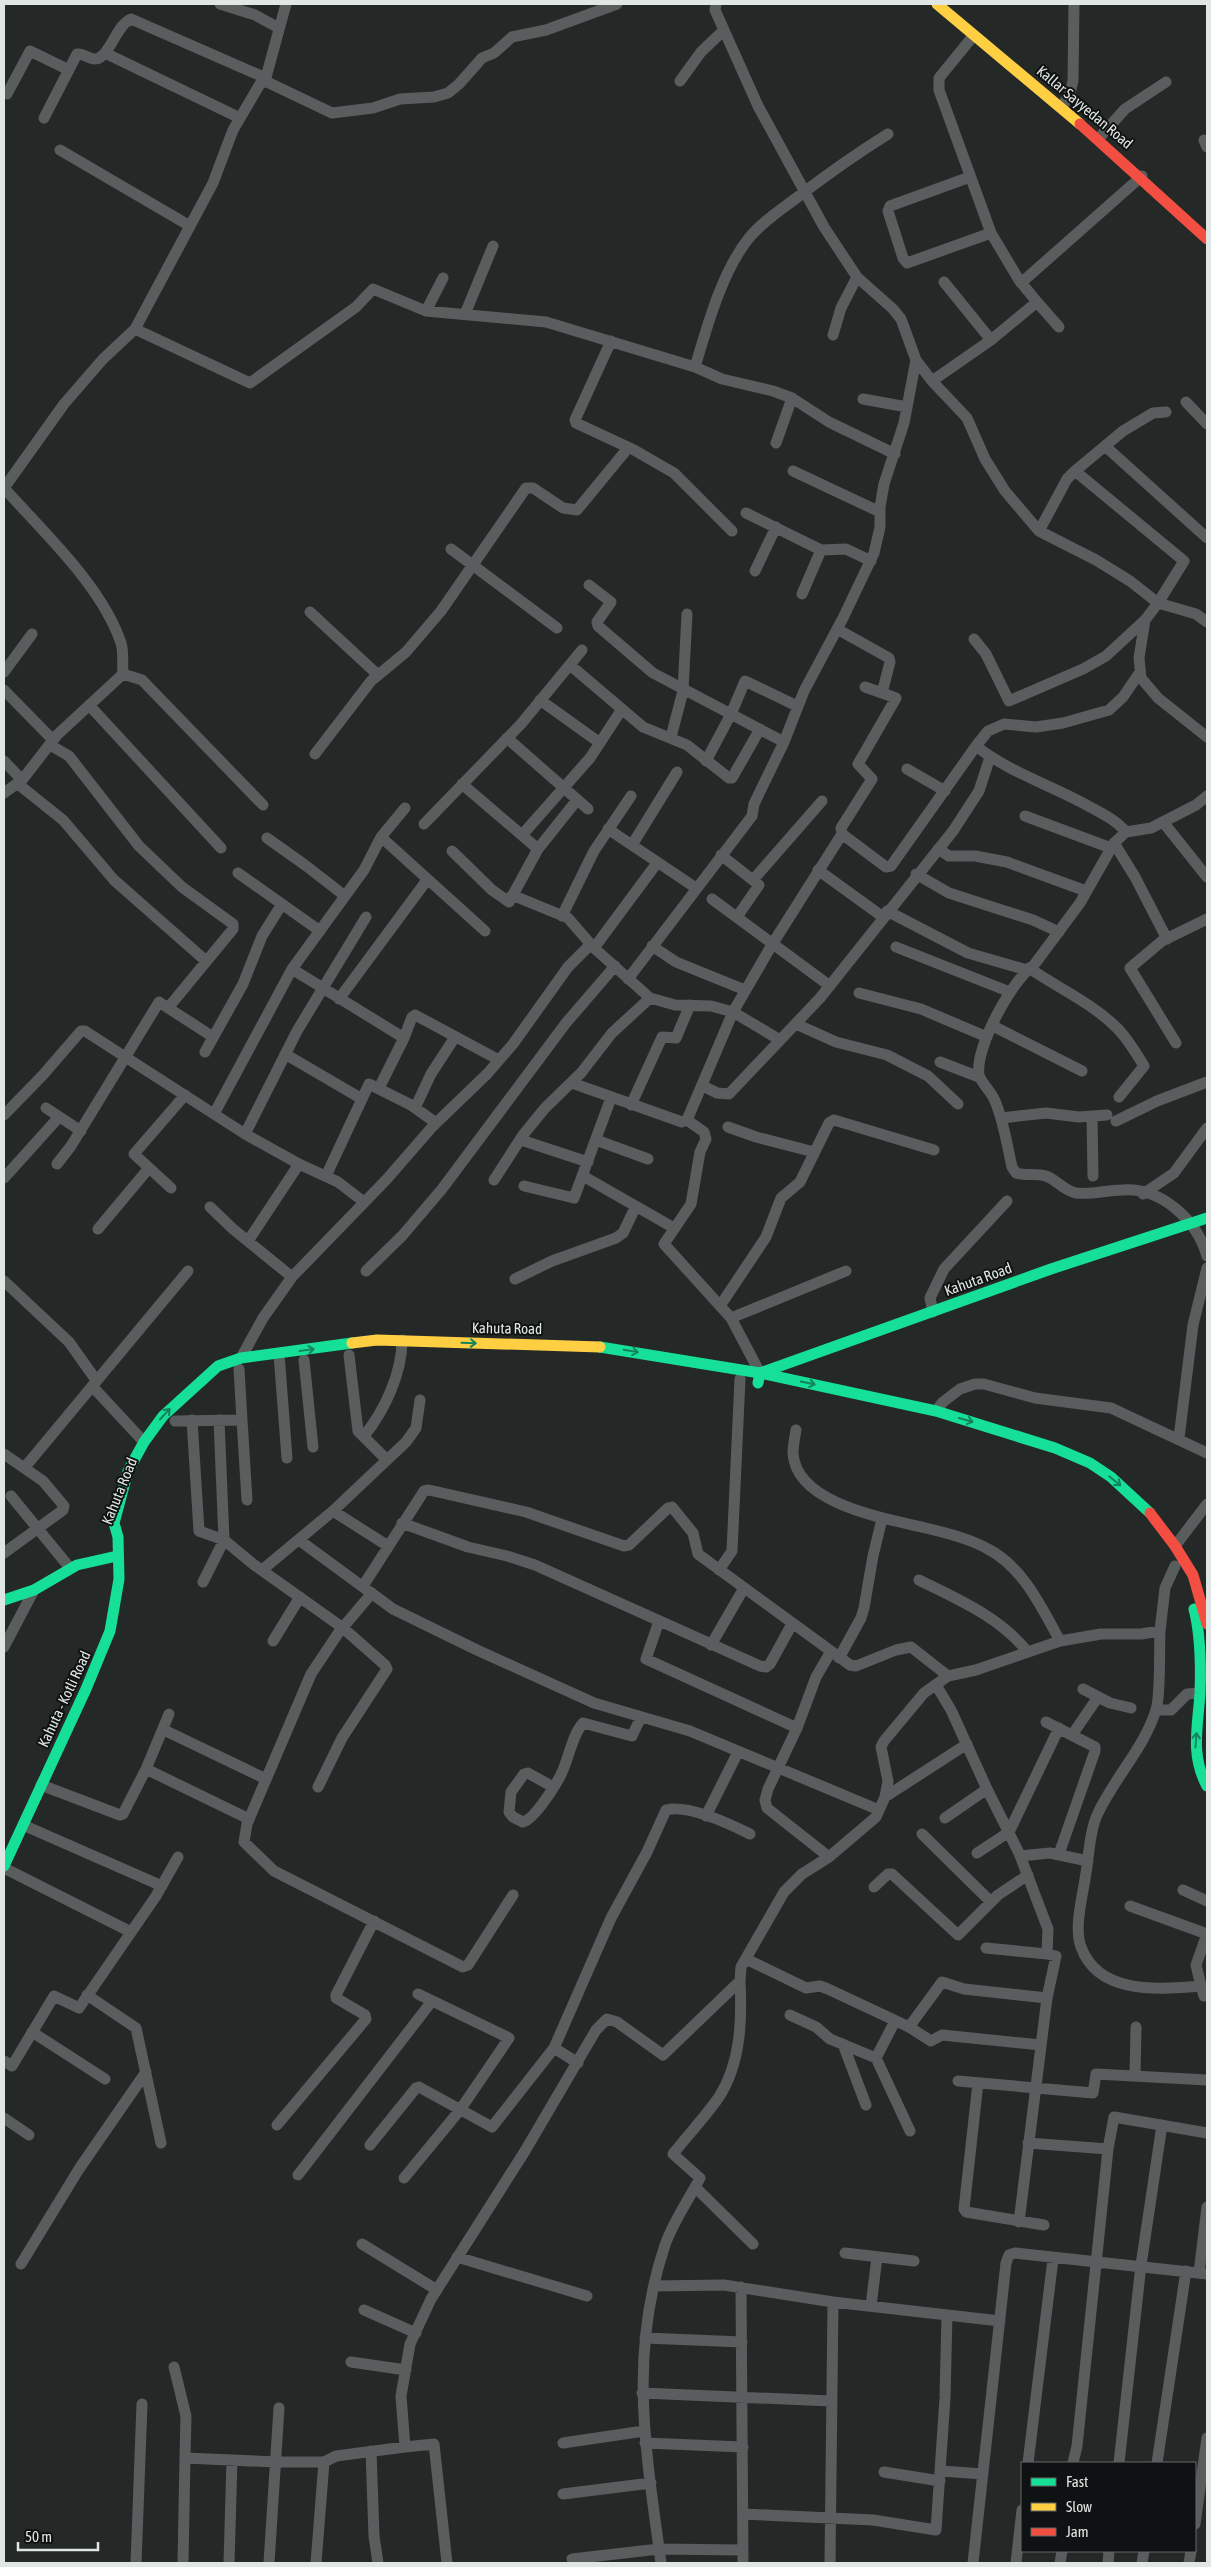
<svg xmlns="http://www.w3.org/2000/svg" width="1211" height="2567" viewBox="0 0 1211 2567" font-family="'Asap Condensed',sans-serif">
<rect width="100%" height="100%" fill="#242928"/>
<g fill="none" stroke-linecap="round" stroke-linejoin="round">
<path stroke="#5a5d5d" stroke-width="11" d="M220,4L255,15L279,28
M716,4L715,10L758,106L824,227L857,277L893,309L901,319L916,360L932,381L967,418L985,459L1005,491L1039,531L1096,560L1130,581L1158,603L1145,620L1139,658L1141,678L1158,698L1207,737
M105,53L240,118
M265,81L286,4
M680,81L701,52L724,30
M7,94L30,51L69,70
M1062,107L1070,93L1073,81L1074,4
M44,118L77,54C83,53 89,59 95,59C109,59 116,25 131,19L266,78
M1099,138L1125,109L1166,82
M1204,140L1207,147
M60,150L190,226
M970,177L890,206L888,211L903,258L907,263L991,233
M944,282L991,340
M1021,283L1142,176
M1037,302L1059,327
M426,311L443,278
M465,314L493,246
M135,329L250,383L356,307L373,289L426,311L546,322L695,367L722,379L773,391L792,398L829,422L895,454
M833,335L841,308L857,277
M611,341L575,420L576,423L634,450L674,473L732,531
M695,367C707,327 722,271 749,238C761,223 779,211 795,199C825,176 856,154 888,134
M932,381L991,340L1037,302L1019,280L991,233L939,90V78L974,35
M863,399L907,407
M1186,402L1207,424
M776,443L792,398
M1105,446L1207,538
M793,471L880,512
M1075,471L1184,561L1158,603L1196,614L1207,622
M746,513L821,550L802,594
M1039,531L1067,479L1075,471L1123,431L1153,413L1166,412
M451,549L557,628
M821,550L846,549L871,561
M755,571L776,527
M589,585L611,602L597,622L598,626L653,673L784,742
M310,612L378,675
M974,639L986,654L1009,701L1083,669L1106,656L1145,620
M570,665L643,727L687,745L729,778H732L760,729
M4,672L32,634
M123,674L142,680L263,805
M865,687L882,693
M4,690L53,740
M540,700L600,743
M89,705L221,848
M671,737L683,691L687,614
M507,738L588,809
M50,745L69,756L139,846L182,887L233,924V929L168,1008
M315,754L371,681L406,652L441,611L526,488H533L563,508L577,510L628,448
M4,761L22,780
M706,761L731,714L745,681L797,706
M907,769L945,791
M18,784L63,820L114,880L206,961
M462,784L538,849
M4,793L22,780L57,735L123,674C122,664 124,652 121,643C102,586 44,533 4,488L64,404L103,359L135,329L213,183L233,130L260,84L265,81L332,113L373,108L400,99L434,97L448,93L459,84L482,58L494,53L512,37L546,30L617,4
M1207,796L1196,805L1151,828L1126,832L1114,843L1080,903L1034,965C1012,980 975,1047 979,1075C981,1083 992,1092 995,1101C1004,1122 1007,1145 1012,1167L1016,1173C1026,1176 1036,1173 1046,1176C1057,1180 1064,1191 1076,1193C1091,1195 1107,1190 1122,1190C1161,1187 1197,1220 1207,1256
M1025,816L1111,848
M1163,822L1207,877
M424,824L521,724L582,650
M608,829L696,888
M1126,832C1117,821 1105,815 1092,808C1054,786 1010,773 976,746L988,731L1004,724L1036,727L1063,723L1109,710L1123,697L1140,672
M842,834L886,867L891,866L976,746
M522,835L590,758L622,709
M381,837L485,931
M267,838L305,865L345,896
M1114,843L1135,877L1167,939
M632,845L677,772
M938,849L949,856H975L1007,862L1086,891
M452,851L492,890L509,902L538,849L577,800
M721,855L759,885L737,917
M818,870L883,917
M238,873L320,931
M916,874L949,893L1033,920L1059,932
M753,880L822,801
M512,895L568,918L594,948L650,998L675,1005L711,1006L733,1012L780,1040
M712,899L830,986
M887,911L968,953L1027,970
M562,916L594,851L631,796
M652,946L676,962L745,990
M896,947L1010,992
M594,948L657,863
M1029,968C1058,988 1092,1003 1117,1028C1128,1039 1136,1053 1144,1066L1119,1097
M292,969L404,1038
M628,979L752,816L754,804L784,742L804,691L843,618L874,553L880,527V507L884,484L904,423L916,360
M859,993L921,1009L987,1037
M339,999L427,880
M796,1024L836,1042L887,1055L928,1076L958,1104
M993,1026L1082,1071
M1176,1043L1130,968L1162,941L1207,919
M205,1052L243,984L262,936L282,904
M285,1054L362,1099
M940,1062L979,1077
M572,1083L682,1122L687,1120L733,1012L773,943L842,834L841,828L872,779L858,764L896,698L882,693L890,662L889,658L837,629
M703,1086L717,1093L729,1094L820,998L953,831L979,791L990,757
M379,1088L404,1038L412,1017L415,1015L499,1060
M631,1105L662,1037L676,1038L690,1005
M46,1108L81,1131
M415,1108L431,1074L455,1037
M214,1114L292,969L364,870L381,837L405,808
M4,1115L42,1076L81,1031H85L245,1134L299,1164L338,1182L364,1202
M1092,1116L1093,1176
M1001,1118L1046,1113L1079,1117L1107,1115
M687,1120L704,1132L706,1139L700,1152L691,1204L664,1244L731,1318L760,1373
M1116,1121L1157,1101L1207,1082
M728,1127L756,1137L814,1152
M245,1134L297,1031L366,917
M521,1140L588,1162
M596,1140L648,1159
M57,1164L71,1146L159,1002L213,1037
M326,1176L369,1084L411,1105L436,1123
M583,1176L674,1228
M4,1178L59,1117
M494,1180L523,1135L545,1108L581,1073L612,1033L650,998
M524,1186L574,1198L611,1098
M171,1188L134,1154L185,1095
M1143,1194L1174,1173L1207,1128
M210,1207L233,1229L292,1277
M98,1229L149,1168
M248,1241L299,1164
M366,1271L402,1236L442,1189L566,1023L615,966
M515,1279L552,1261L616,1238L623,1233L635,1208
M4,1281L69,1342L96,1380
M720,1306L766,1237L781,1198L800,1182L829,1123L834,1120L934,1150
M933,1312L930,1298L944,1269L1007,1201
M731,1318L846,1271
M279,1354L287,1458
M349,1355L358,1431L387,1460
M241,1358L263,1318L292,1277L386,1180L433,1126L487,1074L513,1044L568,967L591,944
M304,1360L313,1447
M92,1386L144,1442
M936,1411L943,1402L960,1389L975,1384H984L1035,1398L1111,1408L1207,1453
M192,1420L199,1531L224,1540L203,1582
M219,1420L224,1540L253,1564L343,1628L385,1665L387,1669L342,1738L318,1787
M242,1420L247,1500
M175,1421L242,1420L239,1369
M796,1430C795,1437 793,1445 793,1453C796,1508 898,1520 938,1531C954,1535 974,1541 988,1549C1023,1567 1042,1608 1060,1641
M364,1436C385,1410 402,1373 402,1340
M1179,1438L1193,1325L1207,1268
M4,1454L43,1481L64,1506L63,1510L4,1553
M25,1467L188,1271
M11,1496L70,1568
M333,1511L388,1546
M402,1523L468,1547L507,1556L535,1565L760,1666L766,1667L770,1664L792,1624
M299,1540L393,1609L477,1650L594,1703L690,1731L879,1810
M1175,1546L1207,1504
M262,1570L333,1511L406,1442L416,1428L420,1400
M719,1570L732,1551L740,1379
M919,1580C959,1600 998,1616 1027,1651
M363,1586L424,1491L429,1490L526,1512L624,1546L629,1545L668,1508L672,1507L693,1533L698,1554L850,1665L856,1666L896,1650L911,1647L948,1676
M372,1593L339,1632L311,1674L247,1824L244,1842L274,1871L463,1967L468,1965L513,1895
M659,1621L646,1659L797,1728
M1160,1631C1159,1650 1161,1693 1156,1710C1144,1748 1115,1777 1098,1813C1089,1832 1089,1858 1085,1879C1082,1899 1074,1928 1081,1947C1099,1996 1160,1989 1201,1986L1204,1996H1207
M273,1641L300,1597
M711,1645L744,1588
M4,1647L34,1590
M839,1658L861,1618L864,1608L873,1556L882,1519
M936,1685L951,1710L987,1789L1019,1853L1048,1929L1047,1954L1056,1956L1047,1998L1019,2222
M1083,1689L1110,1703L1131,1708
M1156,1710H1171L1187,1694L1200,1693
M1046,1722L1095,1747V1751L1059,1854
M164,1730L266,1779
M1072,1735L1098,1697
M146,1769L249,1819
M41,1785L120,1815L123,1814L146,1769L169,1714
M553,1787L528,1773L524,1774L511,1792L509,1812L513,1817L523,1822C535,1819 558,1782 563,1770C569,1756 573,1734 583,1723L632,1736L641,1717
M885,1797L967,1744
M706,1816L738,1752
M945,1818L987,1789
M23,1825L162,1886
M922,1834L991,1902
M977,1853L1009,1832L1059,1728
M1020,1856L1050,1853L1088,1861
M829,1857L767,1808L765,1800L768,1789L797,1728L816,1677L830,1653
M4,1868L131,1932
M874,1887L888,1874H892L958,1935L998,1895L1028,1875
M1183,1890L1207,1901
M1130,1906L1207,1934
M986,1948L1047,1954
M746,1959L806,1988L820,1986L828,1989L909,2027L931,2041L942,2035L1041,2045
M1201,1986L1196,1965L1207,1934
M87,1995L136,2028L161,2143
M790,2015L816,2027L830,2039L876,2058
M895,2021L876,2058L910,2131
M909,2027L942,1982L964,1989L1047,1998
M32,2032L105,2079
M843,2044L866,2105
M554,2048L611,1918L647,1852L666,1810C687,1804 730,1824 750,1834
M4,2061L12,2066L54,1996L79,2008L156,1896L178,1857
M1135,2076L1136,2027
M958,2081L1093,2093L1096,2074L1207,2080
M978,2083L964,2209L966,2212L1044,2225
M4,2118L29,2135
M277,2125L366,2019L365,2015L336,1998V1995L374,1921
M1028,2143L1108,2149L1114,2117L1207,2133
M370,2145L416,2088L419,2087L492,2127L554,2048L578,2063
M298,2175L432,2001
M404,2178L460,2110L509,2038L418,1994
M695,2187L753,2244
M362,2244L437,2290
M845,2253L914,2261
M457,2257L587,2296
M21,2264L79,2169L146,2072
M1199,2273L1207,2207
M654,2286L724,2285L833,2302L1000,2321
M741,2287L743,2563
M871,2306L877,2257
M364,2310L416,2333
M645,2338L742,2342
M351,2362L406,2370
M174,2367L186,2416L185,2458
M642,2393L831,2401
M563,2443L644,2431
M645,2443L743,2447
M405,2447L434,2444L447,2563
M371,2451L374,2536L378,2563
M1028,2463L1053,2259
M1073,2463L1077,2446L1108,2149
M1119,2463L1141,2265L1162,2125
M1157,2463L1186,2271
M941,2471L983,2474
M884,2472L940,2481
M563,2494L651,2483
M743,2514L873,2520L936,2530L945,2398L947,2315
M1195,2524L1207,2438
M572,2559L659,2549L743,2550
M136,2563L142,2404
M183,2563L185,2458L276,2462H324L336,2456L405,2447L401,2396L410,2344L431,2299L525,2151L596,2030L607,2019L617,2022L663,2055L740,1981L741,1967L784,1892L802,1874L829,1857L876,1817L885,1797L888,1781L881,1747L884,1741L924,1693L948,1676L976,1670L1060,1641L1101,1634H1141L1160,1631L1165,1588L1175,1566
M229,2563L232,2460
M269,2563L279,2408
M316,2563L324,2462
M661,2563C646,2452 628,2355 665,2245C673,2222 689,2199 700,2178L673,2154C688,2135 705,2117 719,2097C741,2063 742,2019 740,1981
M830,2563L833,2302
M973,2563L1006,2263L1009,2255L1015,2253L1207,2274
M1016,2563L1022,2510
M1060,2563L1062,2551
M1108,2563L1109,2551
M1142,2563L1144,2551
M1189,2563L1191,2551"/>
<path stroke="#16e098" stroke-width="11" d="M600,1347L760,1373L936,1411L1055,1448L1090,1463L1111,1477L1150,1513
M758,1383L760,1373L1051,1269L1207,1218
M4,1600L34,1590L77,1565L117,1556
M1194,1609C1201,1636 1201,1665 1200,1693C1198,1726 1190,1755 1207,1786
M4,1866L86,1689L110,1631L119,1579L118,1537L114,1523L128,1471L144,1442L163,1416L218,1366L241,1358L352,1343"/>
<path stroke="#ffcf43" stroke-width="11" d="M937,4L1080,124
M352,1343L377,1340L600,1347"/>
<path stroke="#f24e42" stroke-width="11" d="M1080,124L1207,239
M1150,1513L1175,1546L1193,1575L1207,1624"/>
</g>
<defs><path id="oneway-shaft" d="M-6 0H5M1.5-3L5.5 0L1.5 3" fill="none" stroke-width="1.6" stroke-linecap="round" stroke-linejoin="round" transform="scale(1.25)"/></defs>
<g stroke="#12835c">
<use href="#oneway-shaft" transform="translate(469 1343) rotate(2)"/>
<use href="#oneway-shaft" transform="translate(307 1350) rotate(-8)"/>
<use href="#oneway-shaft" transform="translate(631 1351) rotate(10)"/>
<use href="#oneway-shaft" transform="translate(808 1383) rotate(12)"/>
<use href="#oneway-shaft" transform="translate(165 1414) rotate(-47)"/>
<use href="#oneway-shaft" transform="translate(966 1420) rotate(16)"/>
<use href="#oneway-shaft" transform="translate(1115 1481) rotate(39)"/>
<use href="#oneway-shaft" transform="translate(1196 1740) rotate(-86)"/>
</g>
<g text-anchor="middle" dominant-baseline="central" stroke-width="4" stroke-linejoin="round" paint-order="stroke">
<g font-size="15" fill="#e0e6e4" stroke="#0e1212">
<text transform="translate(1085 107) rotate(40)">Kallar Sayyedan Road</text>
<text transform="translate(978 1279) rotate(-20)">Kahuta Road</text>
<text transform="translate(507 1328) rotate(1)">Kahuta Road</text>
<text transform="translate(119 1491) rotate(-68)">Kahuta Road</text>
<text transform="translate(64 1699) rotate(-65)">Kahuta - Kotli Road</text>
</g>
</g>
<rect width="1211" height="2567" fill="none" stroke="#e0e6e4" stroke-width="10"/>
<rect x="1021" y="2462" width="175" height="90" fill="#0e1212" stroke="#626766"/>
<rect x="1031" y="2478" width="25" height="8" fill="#16e098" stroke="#626766"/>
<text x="1066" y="2487" font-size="15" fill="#e0e6e4">Fast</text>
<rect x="1031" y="2503" width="25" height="8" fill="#ffcf43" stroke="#626766"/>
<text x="1066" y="2512" font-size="15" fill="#e0e6e4">Slow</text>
<rect x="1031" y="2528" width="25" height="8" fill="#f24e42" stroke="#626766"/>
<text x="1066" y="2537" font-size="15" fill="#e0e6e4">Jam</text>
<path d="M18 2542v8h80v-8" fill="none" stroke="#e0e6e4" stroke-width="2.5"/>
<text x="25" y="2542" font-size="15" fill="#e0e6e4" stroke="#0e1212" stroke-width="4" paint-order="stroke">50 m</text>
</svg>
